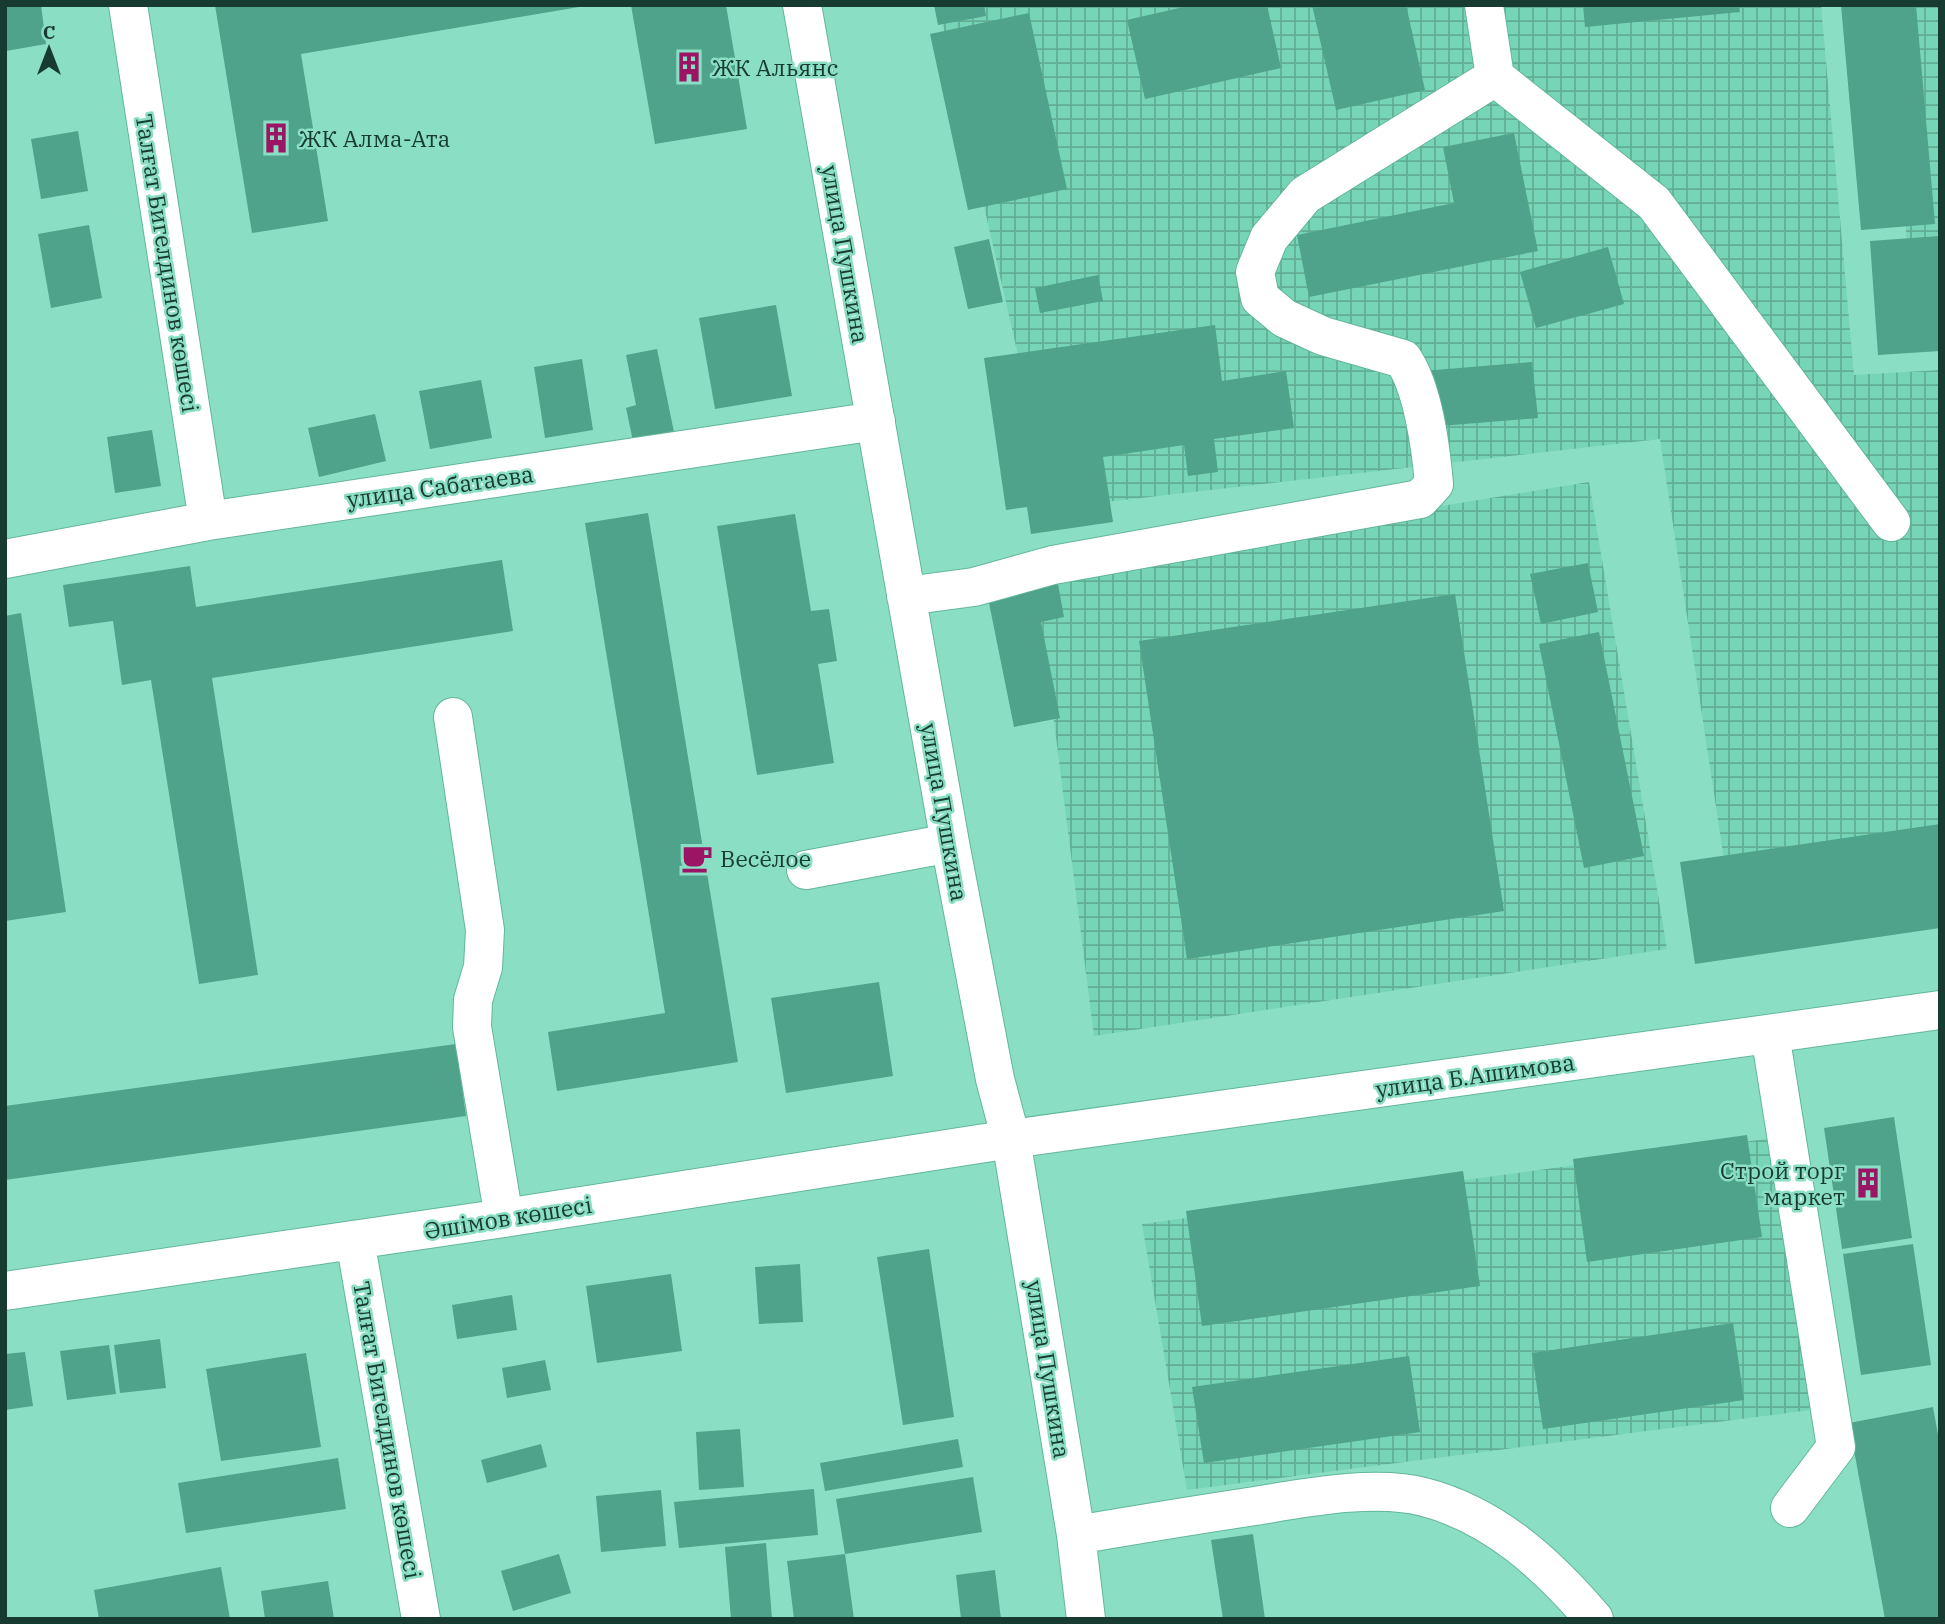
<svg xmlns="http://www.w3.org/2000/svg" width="1945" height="1624" viewBox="0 0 1945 1624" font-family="'IBM Plex Serif',serif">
<defs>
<pattern id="industrial-grid" width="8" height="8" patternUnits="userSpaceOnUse" patternTransform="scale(1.75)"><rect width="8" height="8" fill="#77d5b7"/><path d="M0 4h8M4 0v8" fill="none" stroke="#61ae95"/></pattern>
</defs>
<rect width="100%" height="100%" fill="#8adec3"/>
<path fill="url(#industrial-grid)" d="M938,5H1821L1854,375L1940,370V890L1732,912L1660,439L1053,508Z
M1891,5H1940V318L1912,320Z
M1589,482L1667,949L1094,1036L1035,572Z
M1773,1138L1819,1409L1187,1490L1142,1224Z"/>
<path fill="#4ea38a" d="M5,5H41L46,44L6,51Z
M215,5H579V7L301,54L328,221L252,233Z
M631,5H726L747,129L655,144Z
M934,5H984L986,16L938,25Z
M1192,5H1267L1281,68L1145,99L1127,20Z
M1312,5H1406L1425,90L1336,110Z
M1583,5H1739L1740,12L1585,27Z
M1841,5H1916L1935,224L1861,230Z
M1029,13L1067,189L968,210L930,34Z
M78,131L88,191L41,199L31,139Z
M1514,133L1538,251L1309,297L1297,235L1454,203L1443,147Z
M89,225L102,298L51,308L38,234Z
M1940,236V351L1878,355L1870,241Z
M989,239L1003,302L968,309L954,247Z
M1608,247L1624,304L1536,328L1520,272Z
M1098,275L1103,301L1040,313L1035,288Z
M776,305L792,396L715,409L699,318Z
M1215,325L1222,381L1286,371L1294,428L1214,439L1218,472L1188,476L1184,445L1103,457L1113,522L1031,534L1027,507L1006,510L984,358Z
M657,349L675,437L634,446L626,408L636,405L626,355Z
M582,359L593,430L545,438L534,367Z
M1532,362L1538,418L1428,427L1423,371Z
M481,380L492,438L430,449L419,391Z
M375,414L386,461L319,477L308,428Z
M152,430L161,486L115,493L107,437Z
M648,513L738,1062L557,1091L548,1032L665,1013L585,523Z
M795,514L811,611L829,609L837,661L818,664L834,763L757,775L717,526Z
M502,560L513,631L212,678L258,975L199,984L151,680L122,685L113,621L69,627L63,585L190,566L196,607Z
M1588,563L1598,612L1541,624L1530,574Z
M1058,584L1064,617L1041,622L1060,718L1014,727L988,598Z
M1455,594L1504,911L1187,959L1139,641Z
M21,613L66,912L5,921V616Z
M1599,632L1644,856L1584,868L1539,644Z
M1940,824V928L1695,964L1680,862Z
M879,982L893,1076L786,1093L771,998Z
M456,1044L466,1116L5,1180V1106Z
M1894,1117L1912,1238L1842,1249L1824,1128Z
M1747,1135L1762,1237L1587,1262L1573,1159Z
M1463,1171L1480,1286L1202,1326L1186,1211Z
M1913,1244L1931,1365L1861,1375L1843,1254Z
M929,1249L954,1417L903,1425L877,1257Z
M800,1264L803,1322L759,1324L755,1267Z
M671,1274L682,1351L597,1363L586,1286Z
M512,1295L517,1330L457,1339L452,1305Z
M1733,1323L1744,1400L1543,1429L1532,1353Z
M160,1339L166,1388L120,1393L114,1345Z
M109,1345L116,1394L67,1400L60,1351Z
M25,1352L33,1406L5,1410V1354Z
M306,1353L321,1447L221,1461L206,1369Z
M1409,1356L1420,1432L1204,1463L1192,1387Z
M545,1360L551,1390L507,1398L502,1368Z
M1933,1407L1940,1446V1619H1885L1849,1423Z
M740,1429L744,1487L699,1490L696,1432Z
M958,1439L963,1467L825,1491L820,1463Z
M541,1444L547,1467L487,1483L481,1460Z
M338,1458L346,1509L186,1533L178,1483Z
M973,1477L982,1532L845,1554L836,1499Z
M814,1489L818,1535L679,1548L674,1502Z
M661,1490L666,1546L601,1552L596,1496Z
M1253,1534L1265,1619H1223L1211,1540Z
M766,1543L772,1619H731L725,1547Z
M559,1554L571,1593L513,1611L501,1571Z
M845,1554L854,1619H794L787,1561Z
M221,1567L230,1619H99L94,1590Z
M995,1570L1001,1619H961L956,1575Z
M328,1581L334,1619H265L261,1591Z"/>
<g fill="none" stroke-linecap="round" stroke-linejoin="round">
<g stroke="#62b69c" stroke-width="40">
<path id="minor" d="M128,5L208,521
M802,5L950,843L995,1079L1011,1139L1076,1535L1086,1619
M1484,5L1495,77L1654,203L1891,522
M5,559L208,521L876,421
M906,596L974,587L1053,565L1420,499L1434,484C1431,449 1423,388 1403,359L1323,336L1284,318L1260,298L1255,272L1269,238L1305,195L1495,77
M453,717L485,930L483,967L473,1000L472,1027L504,1218
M806,870L950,843
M1770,1034L1836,1447L1790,1508
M355,1240L421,1619
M5,1291L504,1218L1011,1139L1940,1010
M1076,1535C1135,1525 1195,1515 1255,1506C1304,1498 1375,1484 1424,1497C1494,1515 1548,1565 1594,1619"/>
</g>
<use href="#minor" stroke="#fff" stroke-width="38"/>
</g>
<defs>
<g id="building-bare" transform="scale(2.415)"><path d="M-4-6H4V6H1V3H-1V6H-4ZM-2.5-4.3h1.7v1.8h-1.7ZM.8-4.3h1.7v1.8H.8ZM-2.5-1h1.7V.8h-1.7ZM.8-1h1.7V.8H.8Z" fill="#9c1464" stroke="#8adec3" stroke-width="2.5" paint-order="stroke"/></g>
<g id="cafe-bare" transform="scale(2.415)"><path d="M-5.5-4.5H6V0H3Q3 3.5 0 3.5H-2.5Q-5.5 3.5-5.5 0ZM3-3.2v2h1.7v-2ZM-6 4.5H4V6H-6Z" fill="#9c1464" stroke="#8adec3" stroke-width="2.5" paint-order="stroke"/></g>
</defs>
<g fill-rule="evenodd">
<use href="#building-bare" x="689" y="67"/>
<use href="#building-bare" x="276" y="138"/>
<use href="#cafe-bare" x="697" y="858"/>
<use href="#building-bare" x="1868" y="1183"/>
</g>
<g text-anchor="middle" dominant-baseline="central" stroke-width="5" stroke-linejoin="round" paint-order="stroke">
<g font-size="23" fill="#183b31" stroke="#8adec3" text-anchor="start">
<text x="712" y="67">ЖК Альянс</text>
<text x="299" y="138">ЖК Алма-Ата</text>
<text x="720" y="858">Весёлое</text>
<text x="1845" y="1170" text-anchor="end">Строй торг<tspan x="1845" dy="26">маркет</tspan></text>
</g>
<g font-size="23" fill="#183b31" stroke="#8adec3">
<text transform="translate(846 254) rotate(80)">улица Пушкина</text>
<text transform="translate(168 263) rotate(81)">Талғат Бигелдинов көшесі</text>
<text transform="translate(440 486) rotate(-8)">улица Сабатаева</text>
<text transform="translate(945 812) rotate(80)">улица Пушкина</text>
<text transform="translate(1475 1075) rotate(-8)">улица Б.Ашимова</text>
<text transform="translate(508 1217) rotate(-9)">Әшімов көшесі</text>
<text transform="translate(1049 1369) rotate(81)">улица Пушкина</text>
<text transform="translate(388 1430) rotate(80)">Талғат Бигелдинов көшесі</text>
</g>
</g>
<rect width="1945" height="1624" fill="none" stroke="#183b31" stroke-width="14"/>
<g transform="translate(49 49)" stroke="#8adec3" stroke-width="5" paint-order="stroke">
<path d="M0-5L12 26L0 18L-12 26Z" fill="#183b31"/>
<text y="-10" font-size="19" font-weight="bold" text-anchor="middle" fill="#183b31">С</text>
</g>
</svg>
